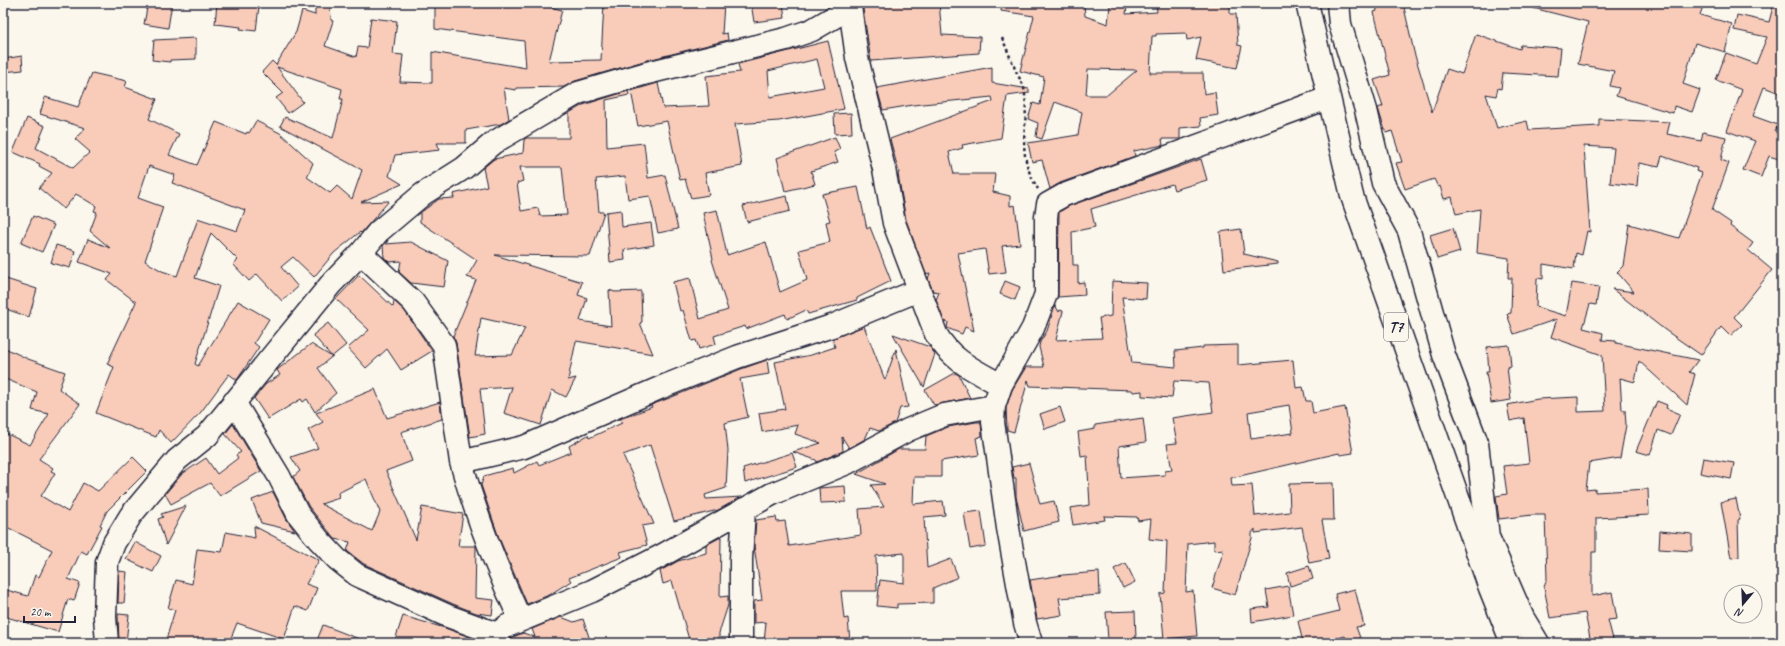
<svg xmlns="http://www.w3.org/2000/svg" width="1785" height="646" viewBox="0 0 1785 646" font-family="Caveat,sans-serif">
<rect width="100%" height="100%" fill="#fbf7ec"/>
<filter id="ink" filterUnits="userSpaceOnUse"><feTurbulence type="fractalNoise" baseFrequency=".025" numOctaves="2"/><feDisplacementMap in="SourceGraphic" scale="8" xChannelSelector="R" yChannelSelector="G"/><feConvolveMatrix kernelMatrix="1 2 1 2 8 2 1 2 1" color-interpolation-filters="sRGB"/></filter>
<g filter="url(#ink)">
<path fill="#f9ccba" stroke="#22223b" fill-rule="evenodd" d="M148,3H172L168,28L144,24Z
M217,3L259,6L256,31L240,29L241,27L215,24Z
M315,3H330L331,20L333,21L325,46L356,57L358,47L367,48L371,18L397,21L393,54L403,55L400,82L432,83V52L526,68L524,41L435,29V6H487V4L510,7L511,3L538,6L539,4L562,10L549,61L601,60L604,3H724L722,34L727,33L728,40L644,61L575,81L564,87L516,88V90L504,88L509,119L501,124L466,130V143H437L440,150L395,155L389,176L402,184L361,202L389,201L361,233L360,232L334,253L314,277L293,257L281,267L298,287L282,301L257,274L249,281L233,264L238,260L211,233L195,278L219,286L195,364L198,366L238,301L269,319L254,343L259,347L237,380L229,374L201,412L171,443L159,430L156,437L96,413L114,367L107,364L136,302L107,280L112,274L79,262L88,239L110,248L90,231L97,212L94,211L96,206L76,194L64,209L39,188L52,173L39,166L40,164L13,152L27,118L45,126L36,148L73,168L90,152L75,139L85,128L40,114L45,97L78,107L92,73L127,81L125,87L157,99L149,119L179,134L169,155L197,165L216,122L246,134L247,132L249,133L256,121L280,133L313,163L307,177L330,193L337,186L352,199L362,170L280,126L285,117L333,138L343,99H340L342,89L277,67L303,102L288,113L276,98L283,93L262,72L272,61L276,65L296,32L302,11L315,15ZM149,166L175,175L172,183L245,210L237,231L197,218L198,219L177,276L162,271L145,261L163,207L138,198Z
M751,3H783L785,18L754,22Z
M864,3H939L942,35L980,37L979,53L871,61L863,9Z
M1002,3H1084L1085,16L1108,24L1110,5L1127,7L1126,14L1157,12L1156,3H1230V14H1236L1238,45L1242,46L1237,68L1196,60L1201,37L1187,40L1186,33L1156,34V36H1152L1150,73H1203L1204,94L1215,92L1218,115L1200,118L1201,126L1180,128V139H1162L1163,145L1134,151L1135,156L1060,183L1050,189L1042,160L1032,162L1028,143L1078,135L1082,112L1055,102L1042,139L1036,137L1038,123L1028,119L1033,103L1040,105L1044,77L1020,71L1034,16L1001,11ZM1088,69L1137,70L1107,95H1086Z
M1376,3H1403L1414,52L1432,112L1447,69L1462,74L1476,34L1520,49L1521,45L1561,48L1558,76L1503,73L1501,89L1498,88L1496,96L1486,94L1497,128L1527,121L1529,130L1599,126V119L1670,122L1667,134L1701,141L1703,132L1726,137L1721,160L1729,163L1712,210L1731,223L1730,226L1753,243L1748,250L1772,270L1734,317L1742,325L1730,336L1721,327L1701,355L1665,330L1612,289L1634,292L1617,272L1623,266L1629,224L1679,238L1702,173L1696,171L1697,168L1662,156L1659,167L1639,163L1637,186L1610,183L1614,148L1584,146L1590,232L1587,231L1582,255L1576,253L1574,269L1543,264V279L1537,278L1536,307L1566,316L1572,283L1599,287L1596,305L1590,304L1583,328L1603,333L1602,340L1616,341V343L1698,360L1689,372L1695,374L1687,405L1639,361L1635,382L1620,378L1622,410H1625L1626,425L1620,458L1589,463L1586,490L1595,489V492L1648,489L1649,515L1596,518V552H1592V596L1612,592L1617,619L1608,620L1614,643H1591L1585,613L1550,618L1544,587L1547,579L1545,515H1532L1499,519L1496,496L1507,494L1503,466L1529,463L1524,418L1510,421L1507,405L1538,399L1578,397V412L1605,411L1602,355L1551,337L1557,319L1514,334L1507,314L1511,313L1512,278H1508L1509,258L1477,253L1480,209L1456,214L1452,197L1444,199L1440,186L1438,187L1434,179L1405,189L1396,163L1402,162L1392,131L1386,133L1381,118L1378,108L1383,106L1374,80L1390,75L1374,12L1377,11Z
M1534,3H1693L1703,6L1700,15L1732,24L1725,52L1695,43L1683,84L1700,90L1692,112L1674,106L1673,113L1616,96L1619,88L1610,86L1614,71L1578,64L1588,22L1533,8Z
M1774,3H1782V94L1764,87L1753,116L1778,125L1775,131L1782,133V160L1769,156L1761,177L1743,170L1755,141L1727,131L1742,90L1716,80L1726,53L1756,64L1767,37L1734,30L1737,15L1769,22Z
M196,38V59L170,60V62L152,60L154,40Z
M828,41L844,109L779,121L735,124L742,166L705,173L709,195L691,198L685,179L680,180L667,121L638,126L631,91L658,83L663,108L709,106L706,76L740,72L738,64ZM817,59L824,87L770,97L768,71Z
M22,56L23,70L3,72V59Z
M992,67V83L1029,89V93L1007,96L1001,138L962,145L963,148L949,152L954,174H995L993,192L1010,196V206L1015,205L1020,244L1002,246L1006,272L989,274L985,249L958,253L974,331L965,327L962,334L947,328L948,322L944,321L936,300L939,292L933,291L928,279L930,273L926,274L906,220L898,174L899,173L890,139L993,101L992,97L913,105L883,110L877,88Z
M628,91L629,95L606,100L607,147L644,143L648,178L665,175L678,229L658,233L650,196L628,199L625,176L596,179L599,212H604L590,256L495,255L582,282L578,295L587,298L580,321L611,326L609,290L615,292L641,291L642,322L640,323L653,354L576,341L568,380L576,378L566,397L552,390L541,425L504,413L512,387L480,389L485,434L470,437L456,343L453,336L476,280L467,277L477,260L420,222V213L439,199L454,198L453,194L487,186L483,168L494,159L523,153L524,140L526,138H569V113L583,105ZM520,167H562L567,215L540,216L538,208L521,211L517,183L523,181ZM481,318L525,328L512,355L475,356Z
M851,113L852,133L835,134L834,114Z
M835,137L840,149L834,152L838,162L811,171L815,184L785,191L777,158Z
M1201,159L1207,180L1174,190L1172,184L1091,209L1095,227L1072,232L1073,265H1078V283L1084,282L1085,295L1058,297L1059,212L1069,206Z
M858,187L867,229L870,227L891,281L857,298V300L808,314L806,310L787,319L785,314L746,329L745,326L714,336L716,344L699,349L696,340L692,341L683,310L680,311L673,282L690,278L700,319L728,310L712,260L713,259L703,213L717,210L727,255L766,242L780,292L807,280L799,250L830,242L826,222L830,221L822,194Z
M787,196L790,211L747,222L743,206Z
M621,210L622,227L651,223L654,245L624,250L625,260L610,262L606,212Z
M33,216L54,225L42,252L21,243Z
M1453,228L1460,252L1437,259L1430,235Z
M1241,229L1244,254L1278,262V264L1224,270L1220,232Z
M388,240L386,244L411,242L448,261L444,287L411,283L399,272L401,261L389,262L384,257L383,246Z
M56,245L75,251L70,268L51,263Z
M359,275L393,307L394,301L404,310L432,351L401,370L387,349L366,368L348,348L369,330L336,299Z
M6,279L37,289L29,317L3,308V286Z
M1005,281L1020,287L1015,300L1000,294Z
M1112,281L1147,283L1146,299L1122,297L1132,363L1176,367L1175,351L1203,348V346L1238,345V365L1293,360L1296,388L1303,387L1306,401H1311L1313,413L1345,407L1353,453L1340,455L1339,453L1231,478L1232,486L1252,485L1255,516L1290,512L1289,484L1333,483L1334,520H1322L1329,559L1309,563L1302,527L1255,533V529L1252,533V538L1235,595L1212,588L1224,549L1214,550V541L1188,544L1186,592L1193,591L1197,636L1164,639L1160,594L1165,593L1167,541L1149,539L1151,519L1138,521L1137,517L1104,516L1105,520L1073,525L1070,508L1090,505L1087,455L1081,456L1078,432L1095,429V425L1143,418L1146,442L1119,446L1121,478L1165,475V471L1172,470L1167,444L1177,443L1172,418L1213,412L1209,383L1174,381L1172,398L1142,396V391L1133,392L1132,390L1030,386L1028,380L1014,432L1007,430L1006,408L1012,390L1026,367H1044L1039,347L1040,342L1047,331L1055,305L1059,312L1060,310L1063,311L1056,340L1102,338L1099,318L1111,316ZM1289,405L1293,433L1251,439L1248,412Z
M328,323L346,345L318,368L336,393L315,412L307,399L303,402L301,399L268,419L254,398L266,384L280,375L277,370L311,344L332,357L313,335Z
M864,326L885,380L896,349L908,407L900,408L895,423L879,431L870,428L865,439L849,448L842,437L843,451L817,462L816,460L793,452L821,443L795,434L798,425L762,432L759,413L785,409L775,362L811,355L835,347L832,339Z
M893,334L930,347L935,354L924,387Z
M1509,345L1511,366L1507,367L1511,400L1491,403L1486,372H1489L1487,347Z
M3,347L28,359L65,372L59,389L80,404L39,459L53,468L51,471L55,473L41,496L68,512L83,483L98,491L133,457L147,471L107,511L100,525L102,526L87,554L81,551L68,579L80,583L74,601L68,599L58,632L3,616V589L28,596L35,575L39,577L52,550L3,525V432L30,445L49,414L32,410L37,392L3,378Z
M767,360L769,374L740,379L748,417L725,423L728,450L726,488L705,495L706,499L742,497L718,510L674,521L650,445L623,455L654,524L642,526L647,545L620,552L622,557L569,578L571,581L549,595L527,604L499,538L481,485L484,476L513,468L514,473L537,461L539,465L571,452L569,446L588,435L589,438L622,423L620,419L652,407L651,405L667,399L741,369Z
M955,373L959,375L970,398L934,405L925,390Z
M375,389L387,418L440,402L442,419L401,432L412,461L386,471L416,540L422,507L463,514L458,546H476L475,598L494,600L492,615L476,613L453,604L364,564L347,551L350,542L335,539L309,507L293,477L300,471L291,457L318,448L308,430L323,422L316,413ZM366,479L380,512L372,531L321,504L339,498L338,493Z
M1657,401L1667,405L1666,408L1680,414L1671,435L1658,430L1650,455L1636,451Z
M1060,407L1065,422L1045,429L1040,414Z
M976,422H981L982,436L976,438L979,455L941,461V477H914L913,504L943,501L945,515L924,517L927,568L951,559L958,577L933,588V603L897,604V608L877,606L880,580L904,583V553L876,556L877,591H841L844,619L848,618L850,643H764L766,622L754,623V601L762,600L754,546L756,520L776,517L777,522L785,521L789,546L861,535L859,509L884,507L871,485L885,484L856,474L899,449H925L926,436L948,427Z
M233,424L261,471L220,496L210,483L171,504L165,494L182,474L206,458L217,474L238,458L236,455L241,452L225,434Z
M792,453L797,467L745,483L743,468Z
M1703,458L1734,463L1731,479L1700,473Z
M1029,463L1040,504L1054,501L1059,522L1024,531L1016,497V478H1014L1012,467Z
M845,486L846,502L820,503L819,488Z
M273,492L287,520L295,531L261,523L252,500Z
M1736,499L1740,519L1738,520L1739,557L1731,558L1721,502Z
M186,506L166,545L158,519L163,517L161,514Z
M981,511L986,546L970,549L964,513Z
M254,526L319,560L306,584L317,588L308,611L295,606L284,639L237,623L229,643H165L175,610L168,608L176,580L192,584L197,549L222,552L226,532L255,538Z
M1660,531L1692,534V551L1659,549Z
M721,537L720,597L728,596V605L719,633V643H690L672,581L663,584L660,571L678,561L706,553V545Z
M135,542L161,556L153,572L126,559Z
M1126,563L1135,582L1123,588L1114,569Z
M1309,566L1313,579L1290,586L1287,573Z
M119,571L127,572L124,603H118Z
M1099,572L1100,595L1059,598L1062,615L1037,619L1030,580L1063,575Z
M1288,586L1293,615L1252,622L1251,609L1269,607L1266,590Z
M1355,589L1364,626L1356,627L1362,643H1348L1345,636L1318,643H1303L1298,621L1339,611L1335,594Z
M1135,611L1136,639L1108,640L1106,612Z
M118,614L129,615L126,643H119Z
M403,616L445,628L481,641V643H394Z
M561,617L574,622L583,619L590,640L581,643H507L513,637L523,633L535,637L532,629Z
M323,625L367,642V643H316Z"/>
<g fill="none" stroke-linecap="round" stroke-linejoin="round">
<g stroke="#22223b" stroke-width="25">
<path id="minor" d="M1338,3L1340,24L1366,110L1383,183L1409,231L1444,355L1477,443L1488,537L1523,618L1538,643
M850,6L857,58L884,169L894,223L936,334C952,361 974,370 1001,385
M361,253L413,302L444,345L461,462C476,516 497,569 520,619
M234,402L279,476L298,514L319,540L337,559L357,575L448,616L497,634
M461,462L524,447L662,387L737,357L832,326L919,290
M107,643L105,617L107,562L114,543L131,515L177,460L207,436L331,284L361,253L378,232L423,194L464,168L493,143L578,93L647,73L786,39L812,30L836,16L852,3
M493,643L497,634L507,626L592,591L661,556L772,494L847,463L908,430L944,415L994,406
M741,643V559L744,509
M1031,643L1025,623L1008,528L993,422L994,406L1001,385L1033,328L1046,294V217L1048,204L1064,195L1328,98"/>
</g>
<g stroke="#22223b" stroke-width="25">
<path id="highway" d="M1307,3L1352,196L1490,588L1512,643"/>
</g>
<path stroke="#22223b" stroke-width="2.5" stroke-dasharray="3 3" stroke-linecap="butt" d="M1002,38C1007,49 1011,60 1016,71C1018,77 1023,82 1024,88C1031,127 1013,149 1038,189"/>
<use href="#minor" stroke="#fbf7ec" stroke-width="22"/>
<use href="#highway" stroke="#fbf7ec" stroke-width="22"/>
</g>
</g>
<g text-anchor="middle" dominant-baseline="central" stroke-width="3" stroke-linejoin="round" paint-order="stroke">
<rect fill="#fbf7ec" stroke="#636270" stroke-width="1" x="1384" y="313" width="24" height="28" rx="3"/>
<g font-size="16" font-weight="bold" fill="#22223b">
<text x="1396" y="327">T7</text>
</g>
</g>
<rect width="1785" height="646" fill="none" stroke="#fbf7ec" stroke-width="16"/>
<rect x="8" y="8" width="1769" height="630" fill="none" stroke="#22223b" stroke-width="1.5" filter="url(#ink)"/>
<g transform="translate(1743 604) rotate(199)"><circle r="19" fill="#fbf7ec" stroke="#a4a2a5"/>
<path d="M0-3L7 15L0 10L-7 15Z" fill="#22223b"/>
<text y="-6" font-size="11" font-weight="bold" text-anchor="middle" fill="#22223b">N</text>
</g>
<path d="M24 616v6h51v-6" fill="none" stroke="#22223b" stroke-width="2"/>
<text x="30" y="616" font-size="12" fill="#22223b" stroke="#fbf7ec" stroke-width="3" paint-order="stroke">20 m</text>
</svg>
